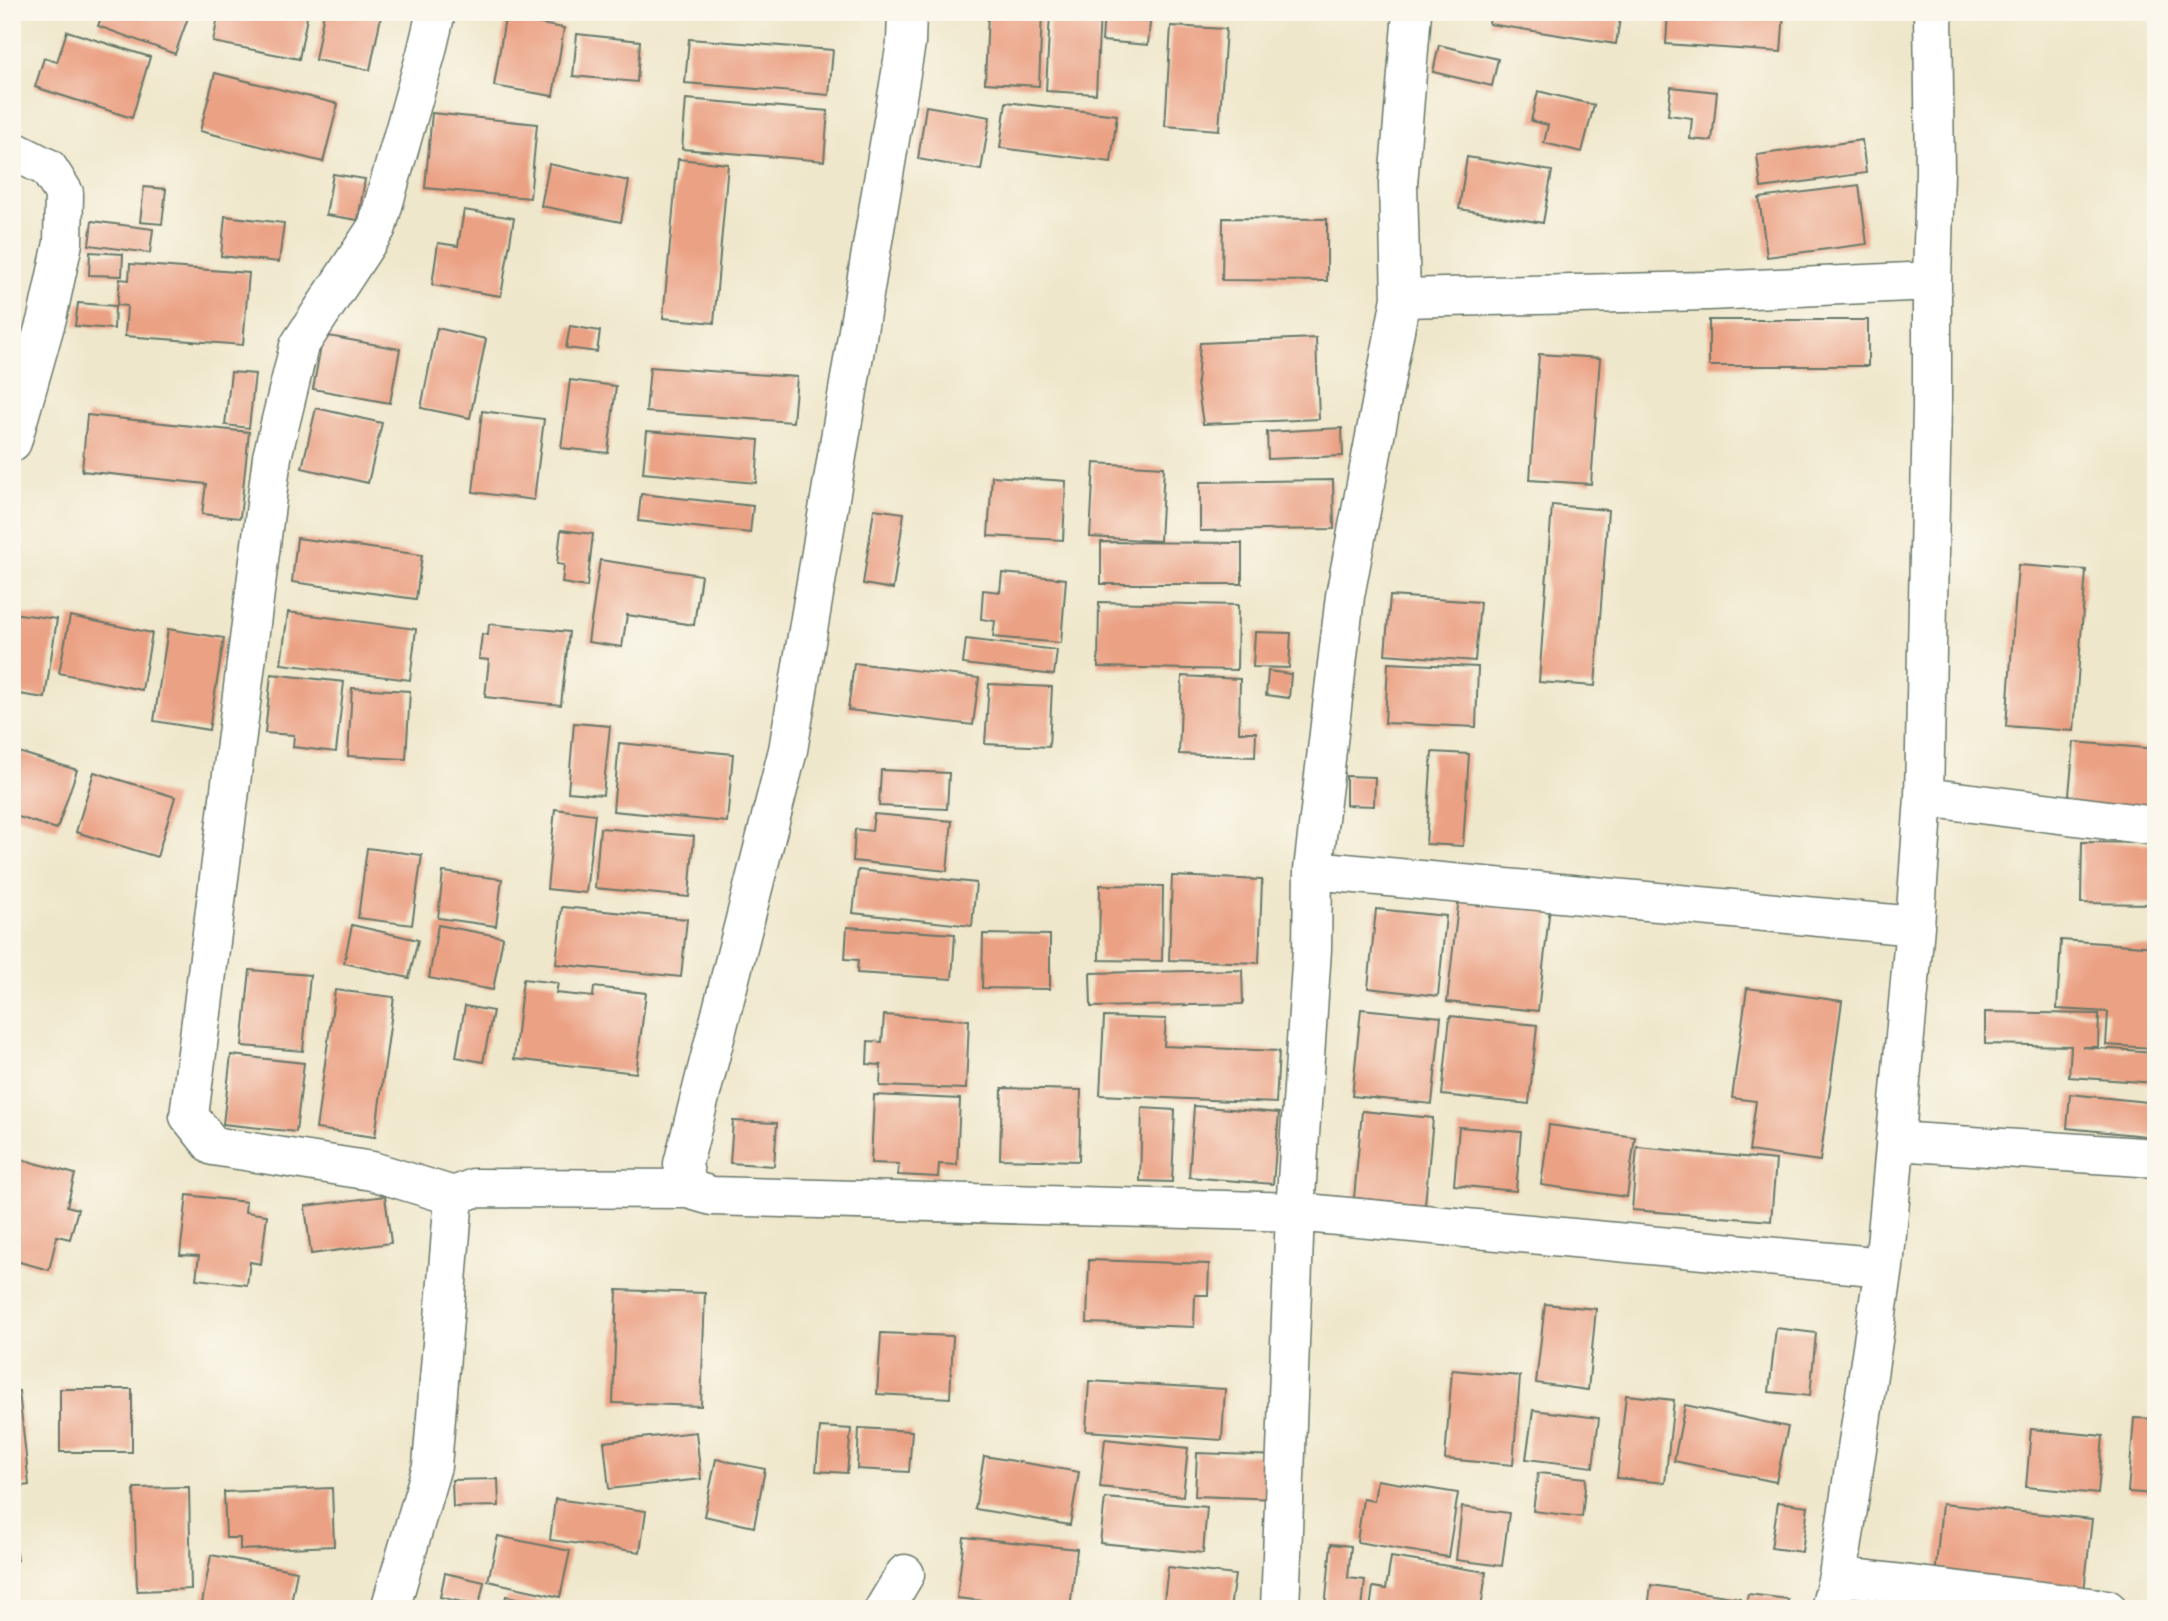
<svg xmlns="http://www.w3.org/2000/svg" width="2168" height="1621" viewBox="0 0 2168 1621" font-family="'Comic Neue',sans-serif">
<rect width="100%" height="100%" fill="#fbf7ec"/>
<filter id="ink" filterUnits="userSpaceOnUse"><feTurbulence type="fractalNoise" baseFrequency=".0143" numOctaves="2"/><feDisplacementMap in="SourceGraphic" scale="14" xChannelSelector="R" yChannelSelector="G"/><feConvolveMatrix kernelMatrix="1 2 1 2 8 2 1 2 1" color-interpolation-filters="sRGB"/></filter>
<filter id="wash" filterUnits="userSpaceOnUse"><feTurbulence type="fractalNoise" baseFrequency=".00686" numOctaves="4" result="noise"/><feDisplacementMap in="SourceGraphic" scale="28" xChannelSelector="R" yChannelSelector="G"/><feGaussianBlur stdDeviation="1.57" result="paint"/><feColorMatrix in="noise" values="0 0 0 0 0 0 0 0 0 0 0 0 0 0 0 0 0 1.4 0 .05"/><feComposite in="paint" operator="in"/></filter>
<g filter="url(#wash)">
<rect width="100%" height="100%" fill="#efe7cb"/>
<g id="blocks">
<path fill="#eba184" d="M103,12H190L175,54L98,26Z
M219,12H308L299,59L213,42Z
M324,12H382L370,70L315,60Z
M988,12H1042L1039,86L985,83Z
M1050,12H1100L1096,94L1046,91Z
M1104,12H1151L1148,45L1102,41Z
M1491,12H1621L1616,44L1489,24Z
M1668,12H1784L1781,52L1666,44Z
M1859,12H1883L1882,19L1859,17Z
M505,18L564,28L553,96L494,86Z
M1171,26L1226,29L1219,130L1165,126Z
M67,31L150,57L132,118L35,87L44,58L57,62Z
M577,34L640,41L637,82L573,76Z
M689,39L833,50L829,95L685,83Z
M1439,45L1498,59L1492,86L1433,72Z
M215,73L338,104L323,162L200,131Z
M1671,87L1717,92L1712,141L1690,139L1692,118L1668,115Z
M1538,91L1594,105L1582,152L1544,143L1548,125L1531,121Z
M686,99L828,111L824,161L682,149Z
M1006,102L1117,115L1111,162L1000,148Z
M926,106L990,117L981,170L918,159Z
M432,113L537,124L530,198L425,188Z
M1862,140L1866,173L1761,188L1757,155Z
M1467,157L1552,171L1543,223L1459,209Z
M678,159L728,164L714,323L663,318Z
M549,164L629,181L621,222L541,206Z
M333,174L365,179L358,220L326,215Z
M1859,185L1867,244L1767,257L1759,198Z
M144,187L166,189L162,224L140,222Z
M464,210L514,218L501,296L432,285L438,243L458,246Z
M225,216L284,223L279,262L221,256Z
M1223,218L1327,219V281L1222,280Z
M92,221L153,229L150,253L89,245Z
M90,252L123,254L122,276L89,275Z
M130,264L249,273L243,345L125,336L127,306L117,305L120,279L129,280Z
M78,303L115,306L114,329L75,326Z
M1709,320H1868V366H1709Z
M570,326L600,331L597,352L566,348Z
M437,328L486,339L470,418L421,408Z
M323,335L400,349L390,403L313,389Z
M1316,338L1319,419L1203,424L1197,383L1200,343Z
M1539,354L1600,358L1591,484L1530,480Z
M650,367L797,377L793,422L646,412Z
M231,372L255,374L249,428L225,425Z
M570,380L616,386L608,453L561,448Z
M316,408L382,423L368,483L302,468Z
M482,411L544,419L534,500L473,492Z
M87,415L249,432L240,518L202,514L206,484L82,471Z
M1342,428L1343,456L1268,459L1267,432Z
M647,431L759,440L756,483L643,473Z
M1094,463L1164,467L1160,541L1090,537Z
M992,476L1066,481L1063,540L988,536Z
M1333,480L1334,529L1200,531V482Z
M641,494L753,506L750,533L638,521Z
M1552,505L1608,510L1595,686L1539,682Z
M874,509L904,513L893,589L863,584Z
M561,530L593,534L587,587L562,583L564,565L557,564Z
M297,538L422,555L416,599L292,582Z
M1101,542L1242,543V584H1101Z
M600,560L701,575L694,625L627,615L622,647L588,642Z
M2018,565L2086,570L2074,731L2006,726Z
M1002,573L1066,579L1061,643L993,637L995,621L981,619L983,590L1000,592Z
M1390,596L1480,602L1475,661L1385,654Z
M1099,602L1238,605L1237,670L1098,667Z
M288,612L416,629L410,680L281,664Z
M12,613L57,619L45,698L12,693Z
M70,616L152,633L142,690L59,673Z
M489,624L569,632L561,705L485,697L489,660L479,659L482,634L488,635Z
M168,629L224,638L209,730L154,721Z
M1255,632L1291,633L1289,668L1253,667Z
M966,639L1057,650L1054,675L963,664Z
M854,663L979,678L973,725L848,710Z
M1388,663L1478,667L1476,727L1385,723Z
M1268,671L1291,674L1289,698L1266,695Z
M271,674L344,682L336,752L293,747L294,735L265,733Z
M1182,676L1240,679L1239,732H1256L1255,757L1179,754Z
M989,684L1052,687L1049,747L985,744Z
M352,688L410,691L406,759L348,756Z
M574,723L610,726L603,795L568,792Z
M2074,742L2156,749V812L2068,805Z
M619,743L733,754L727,822L613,811Z
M12,750L77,770L57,829L12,815Z
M1432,752L1469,754L1463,846L1426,844Z
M881,770L949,773L947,809L879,806Z
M94,772L175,797L157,857L76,832Z
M1346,776L1375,777L1374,806L1346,805Z
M555,809L595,814L586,893L547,889Z
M874,814L952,821L947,871L853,861L855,829L872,831Z
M600,828L694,836L689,897L595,888Z
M2082,842L2152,843V904L2081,903Z
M367,848L422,855L412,925L358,918Z
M858,870L976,883L972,926L853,913Z
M443,872L502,879L496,926L438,918Z
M1172,876L1262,880L1259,963L1169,960Z
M1100,885L1163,886L1162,961L1099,960Z
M1459,897L1550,907L1538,1011L1447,1002Z
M562,907L687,919L681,977L556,964Z
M1376,909L1446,916L1438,996L1368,988Z
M352,925L418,940L409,978L344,963Z
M438,925L503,937L493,990L429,978Z
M847,927L955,934L952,979L857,973L858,960L845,959Z
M983,934L1050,935V989L982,988Z
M2061,940L2156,947V994L2152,1048L2106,1045L2108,1012L2057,1009Z
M250,970L310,975L303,1051L242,1046Z
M1242,970L1243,1004L1091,1007L1090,973Z
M523,979L558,983L556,993L593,997L594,987L646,993L636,1073L514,1059Z
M1747,988L1842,1001L1820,1161L1749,1151L1756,1101L1732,1098Z
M335,990L394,997L375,1137L316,1129Z
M465,1006L493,1011L483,1062L456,1057Z
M1361,1009L1441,1017L1432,1104L1352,1096Z
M1985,1012L2099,1014L2098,1047H2082L2156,1052V1083L2069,1077L2071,1046L1985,1044Z
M884,1015L969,1020L966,1089L880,1086L881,1065L867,1064L868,1041L882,1042Z
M1450,1016L1537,1025L1529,1104L1442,1095Z
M1104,1017L1166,1019L1164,1046L1279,1051L1276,1103L1100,1095Z
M231,1055L304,1063L296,1132L223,1124Z
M1002,1088L1081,1090L1079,1161L1000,1159Z
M2070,1094L2156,1103V1137L2067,1128Z
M874,1095L960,1099L957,1165L939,1164L938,1177L898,1175L899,1164L871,1163Z
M1194,1106L1279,1113L1273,1184L1189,1177Z
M1142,1108L1175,1110L1172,1182L1140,1181Z
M1362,1111L1433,1118L1425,1205L1354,1198Z
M733,1121L777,1123L774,1166L730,1163Z
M1549,1125L1635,1137L1627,1197L1541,1185Z
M1459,1127L1521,1132L1516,1191L1454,1185Z
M1637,1147L1776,1160L1771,1221L1632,1210Z
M17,1158L75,1174L67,1206L78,1209L70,1239L57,1236L49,1270L12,1260V1178Z
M187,1195L246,1202L245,1212L267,1215L261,1264L250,1262L247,1285L196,1279L199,1256L180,1255Z
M385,1196L391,1243L311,1254L305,1206Z
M1089,1260L1209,1264L1208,1295H1195L1194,1327L1087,1323Z
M617,1290L705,1293L701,1406L613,1403Z
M1545,1304L1596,1309L1588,1390L1536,1383Z
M1776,1328L1816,1333L1810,1396L1769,1392Z
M881,1333L953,1336L950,1398L877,1394Z
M1452,1370L1520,1376L1513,1465L1445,1459Z
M1089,1381L1225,1389L1222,1440L1086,1431Z
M60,1389H132V1452H60Z
M19,1391L29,1485L12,1487V1392Z
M1626,1395L1674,1400L1665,1483L1617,1478Z
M1685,1405L1788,1427L1776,1482L1674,1461Z
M1533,1410L1599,1418L1593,1467L1526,1459Z
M2134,1418L2156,1419V1494L2128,1492Z
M820,1427L851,1429L847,1473L816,1471Z
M859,1428L912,1431L909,1472L857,1469Z
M2031,1429L2103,1436L2098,1494L2026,1487Z
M696,1432L701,1479L609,1489L604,1442Z
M1105,1439L1188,1448L1183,1496L1100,1487Z
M1197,1453L1282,1456L1281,1499L1195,1496Z
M984,1456L1079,1472L1070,1525L975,1509Z
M716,1459L765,1469L754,1527L704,1516Z
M1538,1473L1586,1478L1582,1517L1533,1511Z
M498,1479L499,1506L453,1507L452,1480Z
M1377,1480L1458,1493L1448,1557L1357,1542L1363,1499L1374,1501Z
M189,1487L191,1589L137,1591L134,1488Z
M332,1488L334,1546L240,1550V1538H226L224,1492Z
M1105,1498L1207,1507L1203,1553L1100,1543Z
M555,1499L646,1511L640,1552L550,1540Z
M1778,1502L1808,1506L1802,1552L1771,1548Z
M1942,1504L2092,1519L2084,1592L1935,1577Z
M1462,1507L1509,1513L1502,1566L1456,1560Z
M498,1536L570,1551L560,1597L488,1581Z
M964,1537L1077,1549L1070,1609H1052L957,1598Z
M12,1540H14L17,1561H12Z
M1331,1544L1351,1546L1348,1578L1365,1580L1362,1609H1325Z
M211,1555L297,1571L290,1609H201Z
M1391,1557L1486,1572L1481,1609H1370L1373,1587L1386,1589Z
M1168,1567L1235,1575L1230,1609H1163Z
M445,1573L484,1582L479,1606L440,1597Z
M1651,1585L1740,1598L1739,1609H1648Z
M1748,1594L1788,1599L1786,1609H1745Z
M506,1596L567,1607V1609H503Z"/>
</g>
</g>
<g filter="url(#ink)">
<use href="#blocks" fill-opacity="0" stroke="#687869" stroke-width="2"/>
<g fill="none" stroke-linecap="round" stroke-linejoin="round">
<g stroke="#687869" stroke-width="41">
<path id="street" d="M436,12L426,54L377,227L299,346L272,457L189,1116L213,1146L372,1171L454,1196L474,1188L688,1189L712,1196L1295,1212L1884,1267
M12,150L48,168L64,193L63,243L47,318L12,442
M1401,298L1708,291L1932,281
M1924,797L2156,826
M1313,870L1915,926
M1895,1141L2156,1158
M688,1189L683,1164L788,750L906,43L907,12
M1838,1576L2107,1609
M390,1609L432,1466L454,1196
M884,1609L905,1574
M1280,1609L1295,1212L1312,949L1313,870L1345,596L1401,298L1398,184L1412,12
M1830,1609L1838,1576L1884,1267L1915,926L1924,797L1932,406V281L1935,172L1933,12"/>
</g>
<use href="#street" stroke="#fff" stroke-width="38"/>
</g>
</g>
<rect width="2168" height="1621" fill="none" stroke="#fbf7ec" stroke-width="42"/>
</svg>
